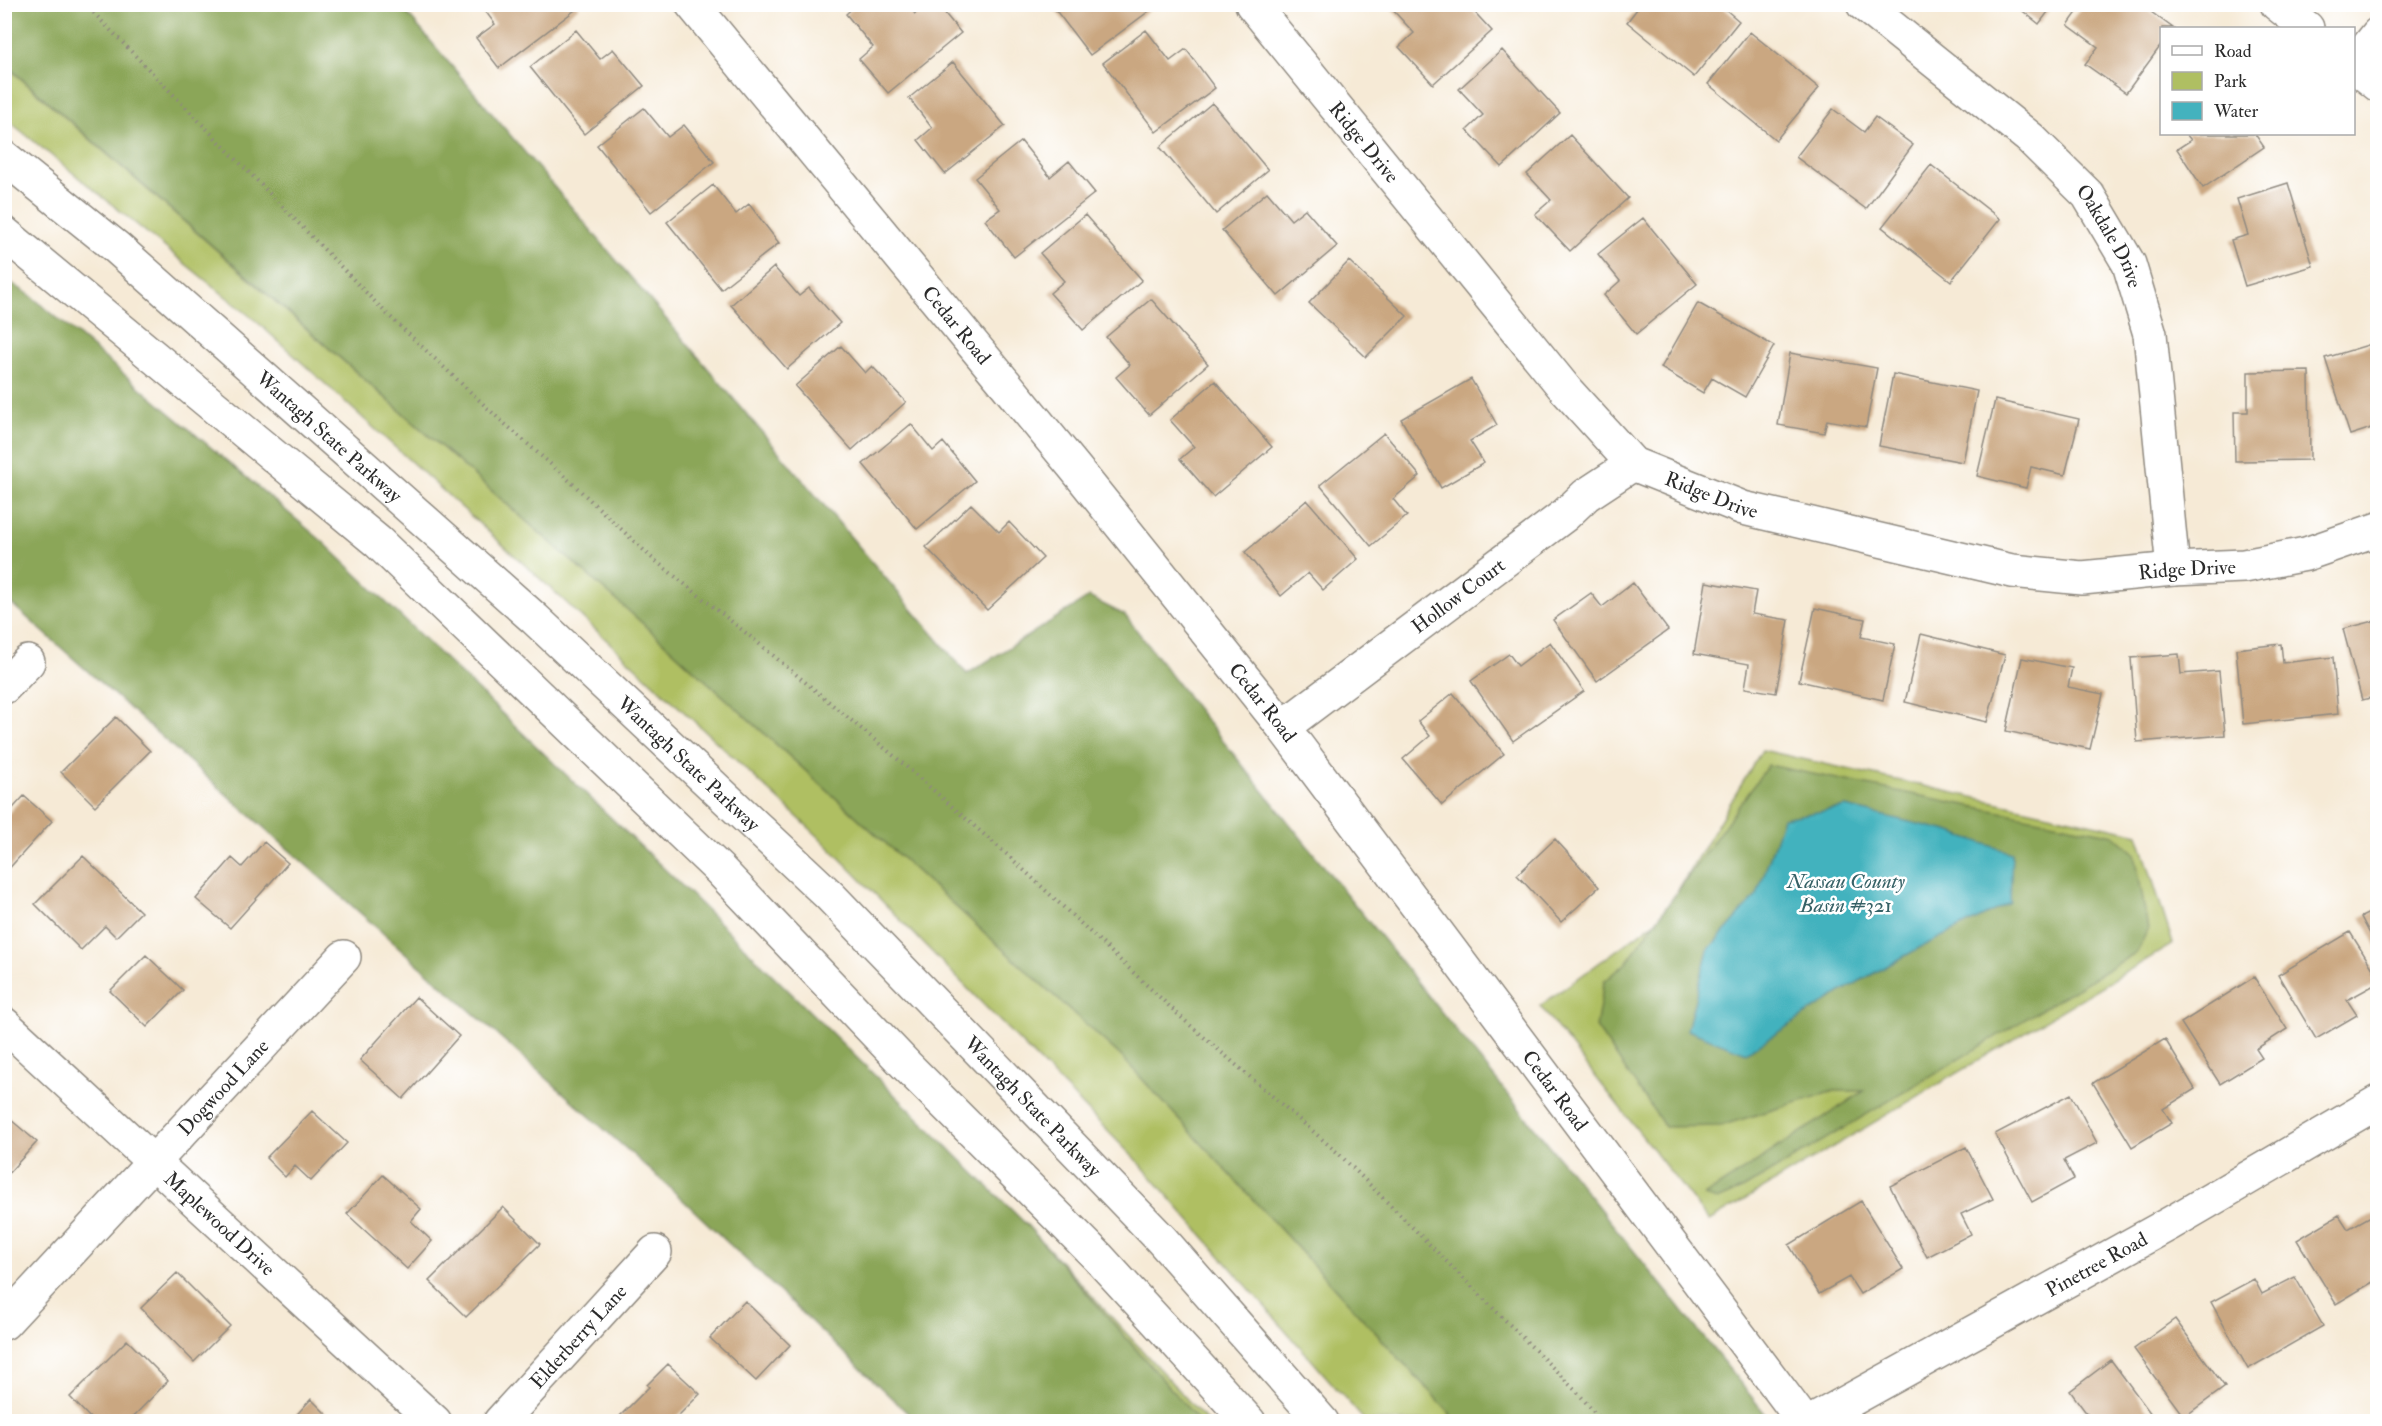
<svg xmlns="http://www.w3.org/2000/svg" width="2382" height="1426" viewBox="0 0 2382 1426" font-family="'IM FELL Double Pica',serif">
<rect width="100%" height="100%" fill="#fff"/>
<filter id="ink" filterUnits="userSpaceOnUse"><feTurbulence type="fractalNoise" baseFrequency=".0167" numOctaves="2"/><feDisplacementMap in="SourceGraphic" scale="12" xChannelSelector="R" yChannelSelector="G"/><feConvolveMatrix kernelMatrix="1 2 1 2 8 2 1 2 1" color-interpolation-filters="sRGB"/></filter>
<filter id="wash" filterUnits="userSpaceOnUse"><feTurbulence type="fractalNoise" baseFrequency=".008" numOctaves="4" result="noise"/><feDisplacementMap in="SourceGraphic" scale="24" xChannelSelector="R" yChannelSelector="G"/><feGaussianBlur stdDeviation="1.35" result="paint"/><feColorMatrix in="noise" values="0 0 0 0 0 0 0 0 0 0 0 0 0 0 0 0 0 1.4 0 .05"/><feComposite in="paint" operator="in"/></filter>
<g filter="url(#wash)">
<rect width="100%" height="100%" fill="#f6ead6"/>
<path fill="#afbf62" stroke="#6d7546" stroke-width="1.5" d="M4,64L630,612L1121,1056L1457,1421H1365L1140,1164L819,837L558,595L256,321L5,118Z
M1762,750L2138,834L2173,944L1709,1221L1540,1006L1662,917Z
M1026,1224L1207,1421H1199Z"/>
<path fill="#8ba658" stroke="#5b6842" stroke-width="1.5" d="M5,4L400,5L967,674L1089,597L1125,615L1202,715L1771,1421H1457L1121,1056L630,612L5,64Z
M5,279L30,295L322,541L676,880L1026,1224L1199,1421H916L667,1185L5,598Z
M1768,765L2114,835L2135,854L2148,929L2137,952L1744,1188L1717,1200L1704,1196L1864,1091H1834L1720,1126L1665,1127L1596,1027L1604,982L1626,963Z"/>
<path fill="#43b2be" stroke="#376e74" stroke-width="1.5" d="M1846,807L1948,831L2012,853L2010,903L1921,947L1844,990L1746,1053L1687,1030L1708,950L1757,895L1783,818Z"/>
<g id="blocks">
<path fill="#caa781" d="M480,4H578L579,7L499,68L476,38L495,24Z
M857,4H907L915,14L927,5H938L961,33L888,93L859,59L873,47L846,14Z
M1051,4H1144L1149,11L1090,55Z
M1393,4H1467L1492,31L1433,84L1399,47L1414,33L1390,7Z
M1641,4H1719L1739,21L1694,77L1627,22Z
M2014,4H2054L2039,24Z
M2083,4H2140L2173,28H2162V44L2126,93L2085,64L2098,47L2068,25Z
M576,30L600,59L613,49L644,86L584,134L530,67Z
M1146,30L1170,61L1186,49L1215,88L1156,132L1103,63Z
M1750,32L1819,88L1776,140L1708,84Z
M1502,50L1560,113L1502,167L1467,130L1483,115L1459,89Z
M953,62L1005,126L945,174L918,140L932,128L909,98Z
M1212,103L1268,170L1216,214L1160,147Z
M644,108L668,137L684,125L714,162L651,212L597,145Z
M1833,109L1864,132L1875,117L1913,145L1866,209L1796,157Z
M2186,134H2255L2264,147L2203,188L2177,149L2191,140Z
M1570,135L1628,198L1570,251L1535,214L1551,200L1527,174Z
M1021,141L1050,177L1069,161L1095,193L1014,257L985,220L1000,209L975,178Z
M1931,165L2000,219L1951,281L1882,227Z
M2288,183L2313,266L2245,286L2231,240L2248,235L2237,199Z
M713,185L736,214L749,204L779,243L721,289L667,222Z
M1267,192L1291,220L1305,209L1337,246L1278,296L1222,230Z
M1085,215L1142,280L1083,330L1050,293L1064,281L1040,253Z
M1643,218L1697,284L1636,334L1604,295L1620,281L1598,254Z
M1349,261L1407,316L1366,357L1309,303Z
M774,267L799,296L809,288L840,323L787,369L731,305Z
M1151,299L1208,364L1149,415L1116,377L1130,365L1106,337Z
M1698,303L1774,346L1745,397L1712,378L1703,393L1661,368Z
M2378,342V426L2350,435L2325,358Z
M841,346L865,373L872,366L906,402L852,450L795,386Z
M1790,353L1877,368L1866,427L1827,420L1824,433L1778,425Z
M2309,371L2310,460L2235,461L2234,412H2248V372Z
M1893,374L1977,391L1963,462L1879,446Z
M1471,379L1497,425L1470,441L1484,463L1441,488L1401,419Z
M1215,381L1272,447L1213,497L1180,459L1194,447L1170,420Z
M1995,400L2079,419L2065,475L2031,467L2026,488L1977,476Z
M911,424L933,451L943,442L975,481L917,529L863,464Z
M1384,433L1420,476L1393,499L1407,516L1371,546L1320,485Z
M1307,500L1358,559L1323,590L1308,573L1281,596L1245,552Z
M971,504L999,532L1009,522L1043,558L987,610L926,547Z
M1706,582L1756,591L1752,614L1789,620L1776,693L1745,688L1749,664L1694,654Z
M1633,583L1668,630L1597,681L1553,620L1591,593L1602,607Z
M1815,608L1865,619L1861,637L1895,644L1883,700L1799,681Z
M2378,620V696L2362,700L2343,629Z
M1921,634L2005,655L1987,722L1905,702Z
M1550,642L1584,691L1513,741L1471,681L1509,654L1518,666Z
M2281,644L2283,663L2333,657L2338,714L2243,724L2236,649Z
M2179,654L2181,674L2219,671L2225,735L2137,742L2131,658Z
M2022,658L2072,668L2068,687L2103,694L2090,749L2006,731Z
M1453,693L1504,754L1442,805L1403,759L1430,736L1418,721Z
M116,717L150,751L95,806L61,772Z
M24,796L52,821L4,874V818Z
M1555,839L1599,887L1561,922L1517,875Z
M264,842L288,863L230,928L196,899L232,858L242,867Z
M83,856L141,912L116,937L105,926L81,950L35,904Z
M2378,909V949L2361,917Z
M2350,932L2378,977V983L2347,1000L2357,1015L2316,1039L2278,975Z
M146,955L183,990L147,1027L110,991Z
M2254,977L2287,1029L2256,1049L2262,1058L2220,1084L2181,1023Z
M416,997L459,1036L403,1099L360,1060Z
M2165,1039L2195,1089L2163,1109L2172,1123L2132,1147L2093,1083Z
M2071,1094L2097,1143L2064,1160L2074,1179L2032,1202L1995,1134Z
M312,1111L347,1143L311,1181L295,1166L285,1177L266,1158Z
M4,1114L37,1142L4,1178Z
M1966,1147L1993,1199L1961,1214L1971,1234L1927,1257L1890,1186Z
M383,1175L421,1209L411,1221L432,1241L407,1269L347,1214Z
M1861,1201L1903,1269L1860,1294L1849,1277L1819,1294L1789,1245Z
M503,1207L540,1244L466,1317L429,1281Z
M2378,1212V1279L2336,1304L2297,1240L2339,1215L2348,1229Z
M177,1273L230,1326L194,1362L141,1308Z
M2295,1277L2323,1326L2248,1369L2211,1302L2254,1279L2262,1294Z
M745,1301L790,1345L756,1381L710,1338Z
M2175,1319L2225,1387L2184,1417L2134,1349Z
M127,1340L168,1381L128,1422H94L70,1397Z
M2111,1360L2157,1422H2093L2070,1391Z
M668,1364L700,1394L672,1422H614L649,1387L647,1385Z
M311,1399L334,1422H290Z"/>
</g>
</g>
<g filter="url(#ink)">
<use href="#blocks" fill-opacity="0" stroke="#908a80" stroke-width="1.5"/>
<g fill="none" stroke-linecap="round" stroke-linejoin="round">
<g stroke="#908a80" stroke-width="36">
<g id="minor">
<path id="s1" d="M692,4L1075,468L1283,727L1804,1422"/>
<path id="s2" d="M1252,4L1566,390L1633,464L1743,508L2012,571L2082,578L2173,569L2244,566L2306,554L2378,529"/>
<path id="s3" d="M1863,4L2030,138L2088,195L2129,264L2150,334L2173,569"/>
<path d="M2277,4L2307,28"/>
<path d="M2354,64L2378,34"/>
<path d="M2354,66L2378,85"/>
<path d="M4,687L28,662"/>
<path id="s4" d="M1283,727L1565,515L1586,495L1633,464"/>
<path id="s5" d="M4,1024L435,1422"/>
<path id="s6" d="M4,1323L344,957"/>
<path id="s7" d="M500,1422L655,1252"/>
<path id="s8" d="M1811,1422L2171,1223L2378,1102"/>
</g>
</g>
<g stroke="#908a80" stroke-width="36">
<g id="highway">
<path id="s9" d="M4,157L116,247L535,619L830,896L1161,1239L1322,1422"/>
<path d="M4,233L378,542L720,870L907,1066L1098,1257L1249,1422"/>
</g>
</g>
<path stroke="#908a80" stroke-width="4" stroke-dasharray="1.5 4.5" stroke-linecap="butt" d="M85,4L386,313L496,416L572,483L652,558L751,637L894,756L1011,858L1183,1019L1338,1153L1579,1394L1602,1422"/>
<use href="#minor" stroke="#fff" stroke-width="33"/>
<use href="#highway" stroke="#fff" stroke-width="33"/>
</g>
</g>
<g text-anchor="middle" dominant-baseline="central" stroke-width="5" stroke-linejoin="round" paint-order="stroke">
<g font-size="20" fill="#2b2b2b" stroke="#fff">
<text stroke="none"><textPath href="#s2" startOffset="178">Ridge Drive</textPath></text>
<text stroke="none"><textPath href="#s3" startOffset="342">Oakdale Drive</textPath></text>
<text stroke="none"><textPath href="#s1" startOffset="416">Cedar Road</textPath></text>
<text stroke="none"><textPath href="#s9" startOffset="429">Wantagh State Parkway</textPath></text>
<text stroke="none"><textPath href="#s2" startOffset="682">Ridge Drive</textPath></text>
<text stroke="none"><textPath href="#s2" startOffset="1168">Ridge Drive</textPath></text>
<text stroke="none"><textPath href="#s4" startOffset="219">Hollow Court</textPath></text>
<text stroke="none"><textPath href="#s1" startOffset="902">Cedar Road</textPath></text>
<text stroke="none"><textPath href="#s9" startOffset="915">Wantagh State Parkway</textPath></text>
<text stroke="none"><textPath href="#s6" startOffset="322">Dogwood Lane</textPath></text>
<text stroke="none"><textPath href="#s1" startOffset="1388">Cedar Road</textPath></text>
<text stroke="none"><textPath href="#s9" startOffset="1401">Wantagh State Parkway</textPath></text>
<text stroke="none"><textPath href="#s5" startOffset="294">Maplewood Drive</textPath></text>
<text stroke="none"><textPath href="#s8" startOffset="326">Pinetree Road</textPath></text>
<text stroke="none"><textPath href="#s7" startOffset="116">Elderberry Lane</textPath></text>
</g>
<g font-size="21" font-style="italic" fill="#356166" stroke="#fff">
<text x="1846" y="881">Nassau County<tspan x="1846" dy="24">Basin #321</tspan></text>
</g>
</g>
<rect width="2382" height="1426" fill="none" stroke="#fff" stroke-width="24"/>
<rect x="2160" y="27" width="195" height="108" fill="#ffffff" stroke="#aaaaaa" stroke-width="1.5"/>
<rect x="2172" y="46" width="30" height="9" fill="#ffffff" stroke="#aaaaaa" stroke-width="1.5"/>
<text x="2214" y="57" font-size="18" fill="#2b2b2b">Road</text>
<rect x="2172" y="72" width="30" height="18" fill="#afbf62" stroke="#aaaaaa" stroke-width="1.5"/>
<text x="2214" y="87" font-size="18" fill="#2b2b2b">Park</text>
<rect x="2172" y="102" width="30" height="18" fill="#43b2be" stroke="#aaaaaa" stroke-width="1.5"/>
<text x="2214" y="117" font-size="18" fill="#2b2b2b">Water</text>
</svg>
